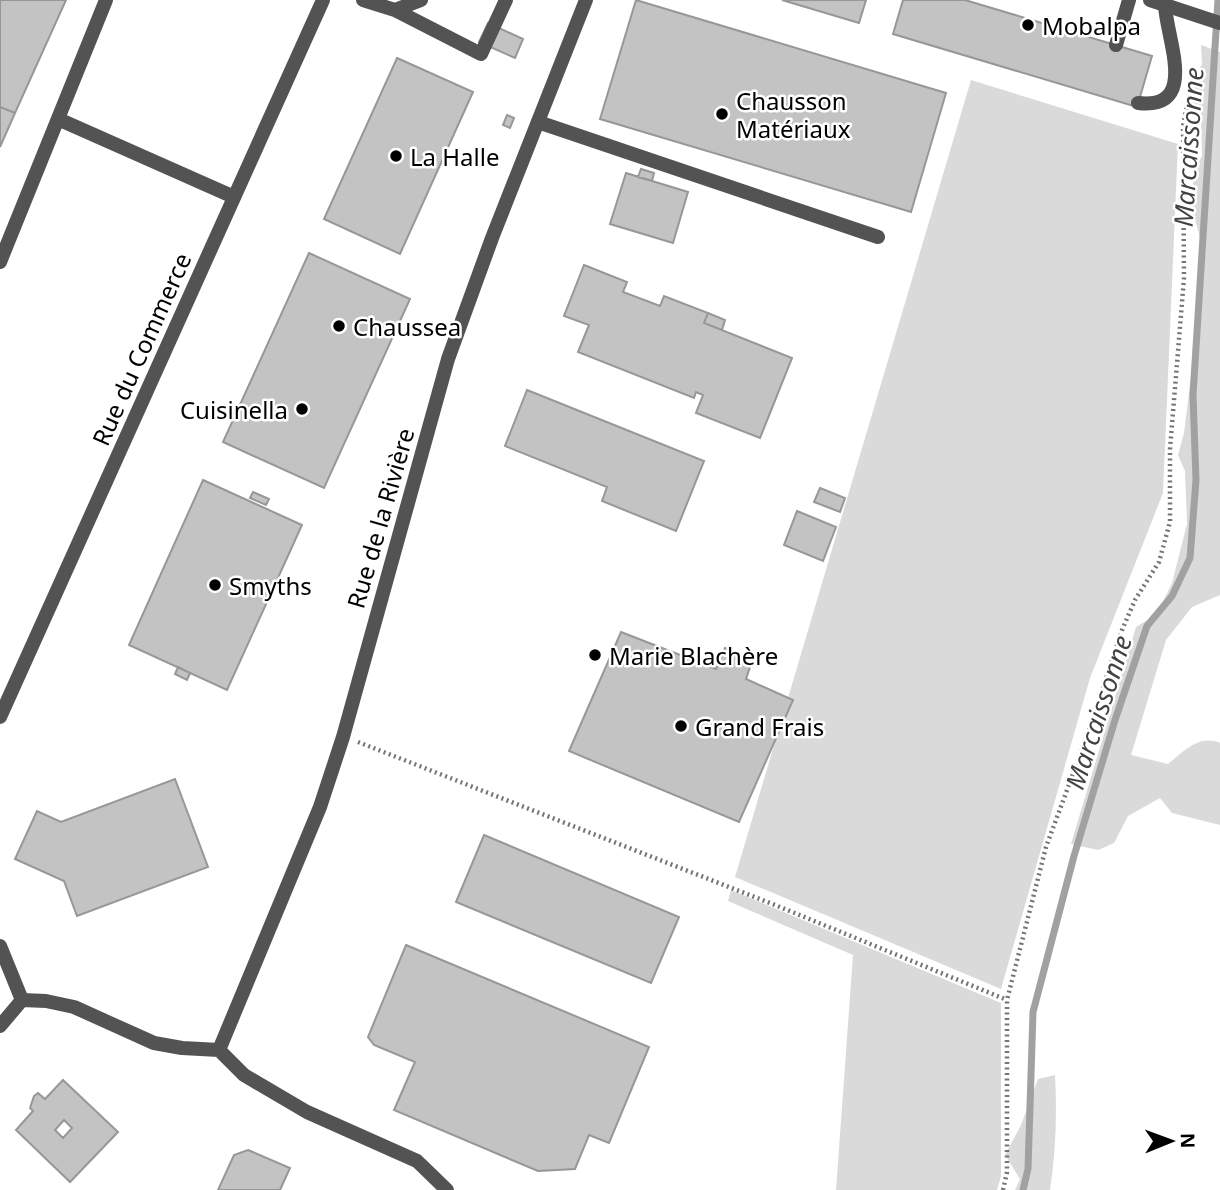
<svg xmlns="http://www.w3.org/2000/svg" width="1220" height="1190" viewBox="0 0 1220 1190" font-family="'Noto Sans',sans-serif">
<rect width="100%" height="100%" fill="#fff"/>
<path fill="#dadada" d="M1201,45L1220,52V595L1192,607L1166,640L1131,755L1168,764C1183,752 1199,734 1220,743V825L1172,813L1160,798L1128,816L1114,843L1098,850L1071,844L1136,627L1157,614L1172,583L1187,524L1185,471L1178,455L1184,433L1192,369L1202,245L1190,201L1196,166L1202,156L1201,124L1189,109L1194,78L1202,64Z
M971,80L1178,144L1163,493L1090,678L1001,989L735,877Z
M731,890L1001,1003V1176L997,1190H836L853,955L728,901Z
M1055,1075C1057,1114 1056,1151 1050,1190H1015L1020,1179L1005,1155L1021,1125L1038,1079Z"/>
<g fill="none" stroke-linecap="round" stroke-linejoin="round">
<path stroke="#a1a1a1" stroke-width="7" d="M1023,1190L1028,1169L1033,1012L1074,856L1115,720L1147,626L1172,596L1190,558L1196,480L1193,395L1218,0"/>
</g>
<path fill="#c3c3c3" stroke="#979797" stroke-width="2" fill-rule="evenodd" d="M0,0H66L15,113L0,107Z
M636,0L946,93L911,212L600,119Z
M782,0H866L859,23Z
M903,0H965L1152,56L1137,107L893,34Z
M488,23L523,39L515,58L479,42Z
M397,58L473,92L400,254L324,219Z
M0,107L15,113L0,147Z
M507,115L514,118L510,128L503,125Z
M641,169L654,173L652,181L638,177Z
M626,173L688,192L673,243L610,224Z
M309,253L410,299L324,488L223,442Z
M584,265L627,282L623,292L660,306L664,296L708,313L704,323L792,358L760,438L696,413L703,395L696,392L694,398L578,352L589,325L564,316Z
M708,313L725,320L722,330L704,323Z
M527,390L704,461L676,531L602,501L607,487L505,446Z
M203,480L302,525L227,690L129,645Z
M820,488L845,498L840,512L814,502Z
M253,492L269,499L266,505L250,498Z
M797,511L836,527L823,561L784,545Z
M621,632L716,669L725,648L753,658L746,679L793,700L739,822L569,751Z
M178,667L190,673L187,680L175,674Z
M175,779L208,867L77,916L64,881L15,859L37,811L61,822Z
M484,835L679,917L651,983L456,902Z
M406,945L649,1047L609,1143L589,1135L575,1169L538,1171L394,1110L415,1062L374,1045L368,1037Z
M63,1080L118,1132L70,1182L16,1130L33,1111L30,1108L34,1096L38,1093L45,1099ZM64,1120L72,1128L63,1138L55,1130Z
M248,1150L290,1168L280,1190H218L234,1155Z"/>
<g fill="none" stroke-linecap="round" stroke-linejoin="round">
<path stroke="#757575" stroke-width="4.5" stroke-dasharray="2 3.5" stroke-linecap="butt" d="M358,742L775,905L1007,1000
M1003,1190L1007,1172V1000L1046,847L1087,736L1122,630L1135,600L1159,562L1170,522V449L1184,278L1183,126L1188,100"/>
<path stroke="#535353" stroke-width="14" d="M363,0L395,10L481,54L506,0
M395,10L421,0
M1116,45L1129,0
M1138,103C1200,110 1166,38 1165,5
M58,119L234,197
M538,122L878,237
M0,262L106,0"/>
<path stroke="#535353" stroke-width="14" d="M1150,0L1220,23
M0,717L323,0
M0,946L22,1000
M22,1000L46,1001L74,1007L154,1043L182,1048L219,1050L244,1075L307,1112L417,1161L447,1190
M0,1026L22,1000
M219,1050L320,807L343,737L448,359L492,238L586,0"/>
</g>
<g fill="#000" stroke="#fff" stroke-width="2.5">
<circle cx="1028" cy="25" r="7"/>
<circle cx="722" cy="114" r="7"/>
<circle cx="396" cy="156" r="7"/>
<circle cx="339" cy="326" r="7"/>
<circle cx="302" cy="409" r="7"/>
<circle cx="215" cy="585" r="7"/>
<circle cx="595" cy="655" r="7"/>
<circle cx="681" cy="726" r="7"/>
</g>
<g text-anchor="middle" dominant-baseline="central" stroke-width="5" stroke-linejoin="round" paint-order="stroke">
<g font-size="24" fill="#000" stroke="#fff" text-anchor="start">
<text x="1042" y="25">Mobalpa</text>
<text x="736" y="100">Chausson<tspan x="736" dy="28">Matériaux</tspan></text>
<text x="410" y="156">La Halle</text>
<text x="353" y="326">Chaussea</text>
<text x="288" y="409" text-anchor="end">Cuisinella</text>
<text x="229" y="585">Smyths</text>
<text x="609" y="655">Marie Blachère</text>
<text x="695" y="726">Grand Frais</text>
</g>
<g font-size="24" fill="#000" stroke="#fff">
<text transform="translate(141 349) rotate(-66)">Rue du Commerce</text>
<text transform="translate(380 518) rotate(-74)">Rue de la Rivière</text>
</g>
<g font-size="26" font-style="italic" fill="#424242" stroke="#fff">
<text transform="translate(1188 147) rotate(-86)">Marcaissonne</text>
<text transform="translate(1098 712) rotate(-72)">Marcaissonne</text>
</g>
</g>
<g transform="translate(1171 1141) rotate(89)" stroke="#ffffff" stroke-width="5" paint-order="stroke">
<path d="M0-5L12 26L0 18L-12 26Z" fill="#000000"/>
<text y="-10" font-size="19" font-weight="bold" text-anchor="middle" fill="#000000">N</text>
</g>
</svg>
